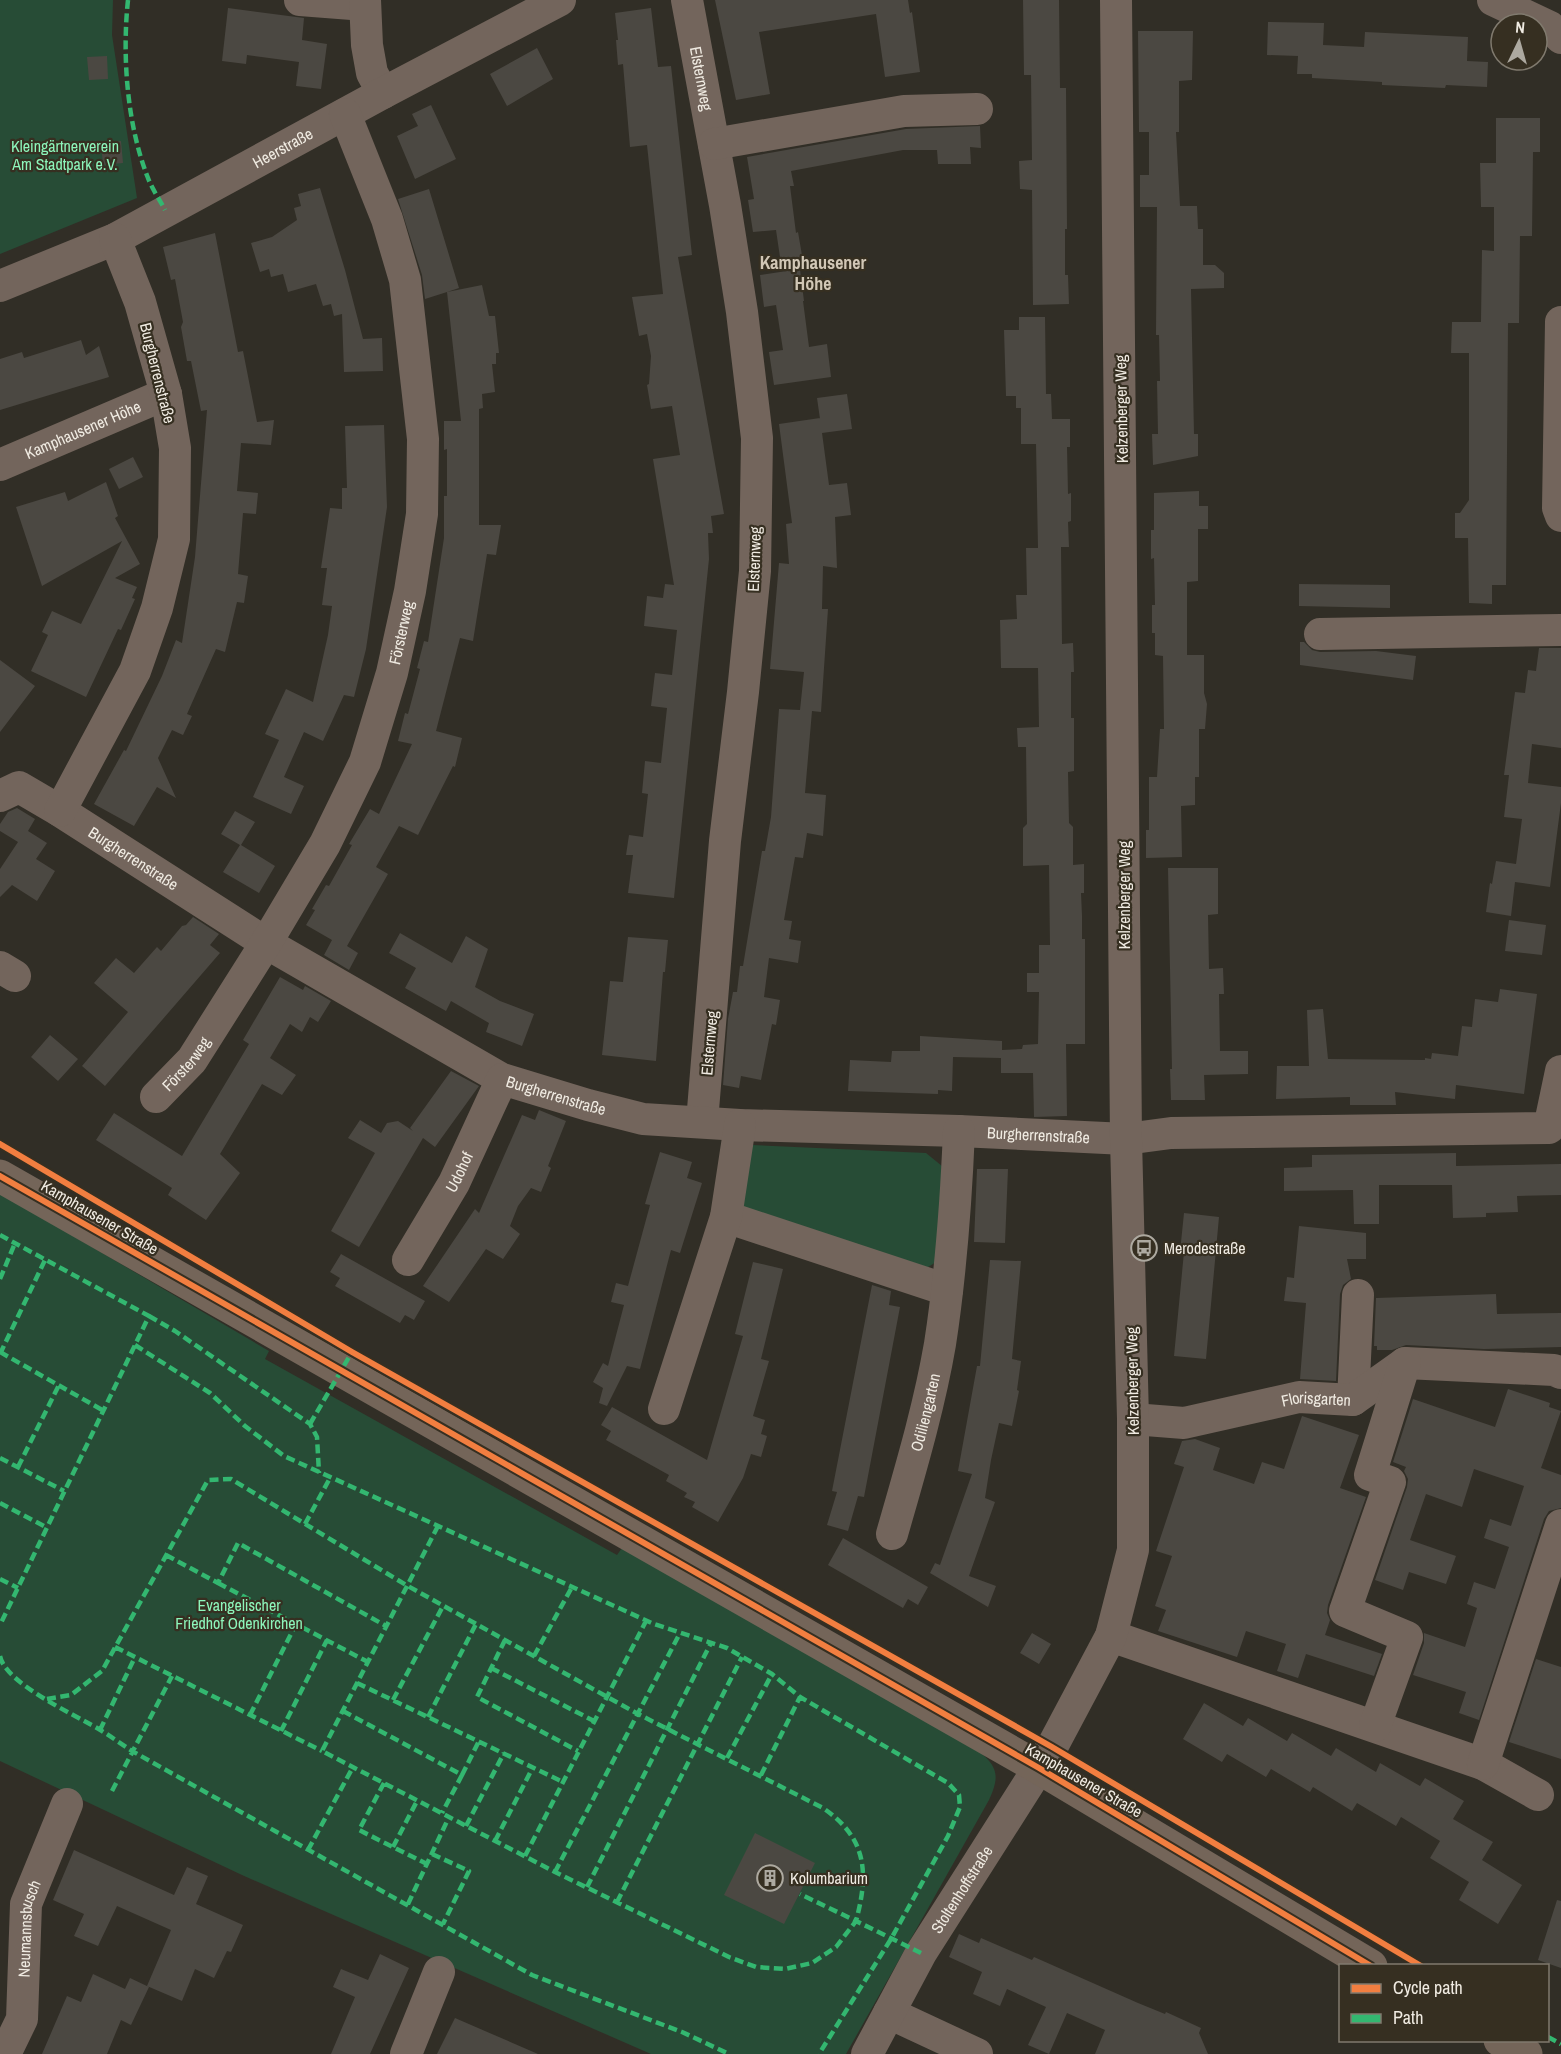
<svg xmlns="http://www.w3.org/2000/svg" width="1561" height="2054" viewBox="0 0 1561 2054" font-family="'Archivo Narrow',sans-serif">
<rect width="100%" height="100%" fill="#312e26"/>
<path fill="#274c36" d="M0,0H113L112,35L137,198L0,254Z
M751,1145L926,1153L942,1166L936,1262L922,1271L742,1212Z
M0,1193L269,1351L265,1359L617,1555L622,1548L980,1752C999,1768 999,1778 989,1800L846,2054H651L242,1875L0,1761Z"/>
<path fill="#4b4842" d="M715,0H908L910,13L912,12L920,72L885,77L876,14L759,32L770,94L736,100Z
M1023,0H1059L1060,88H1066L1067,229H1065V275H1068L1069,304L1033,305L1032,190L1020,189L1019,161L1032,160L1031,75H1024Z
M228,8L304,18L302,40L327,44L321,89L296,86L299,62L247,55L246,64L222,61Z
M651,8L658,67L671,66L692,255L678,257L724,514L711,516L713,533H708L709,559L674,898L628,893L633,855H626L629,835L643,837L648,794L642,793L645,761L661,763L667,708L651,706L655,673L672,675L677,630L644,626L647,596L663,598L665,584L674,585L653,459L680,455L672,406L651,409L647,385L649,384L651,356L647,334L639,336L632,297L663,294L647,145L630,147L623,64L618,65L616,40H618L615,13Z
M1268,22L1324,23L1323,45L1364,47L1365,32L1468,37L1467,61L1488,62L1487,87L1446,85L1445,88L1382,85V82L1312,78V74H1297L1298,56L1267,55Z
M1138,31H1193L1192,80L1179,81V132H1176L1180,206H1197L1198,229H1203V265H1215L1224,273V288L1191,289L1194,434H1198V456L1153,465L1152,434H1158L1157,381H1160L1159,335H1156L1157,207H1140V175H1149V132H1139Z
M537,48L553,79L507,106L490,74Z
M107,56L108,79L89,80L87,57Z
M431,105L456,159L415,179L397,136L418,126L412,114Z
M1496,118H1540V152H1533L1532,236H1520L1519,323H1508L1506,585H1492V604L1469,603L1468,538H1455V513H1460L1469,500V353H1451L1452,322H1481L1482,250L1494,251V207H1481L1480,163H1496Z
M980,126L981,148L970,147L971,164H938L937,150H903L791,171L794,186H790L796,233L798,232L803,261L781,264L776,230L753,232L748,200L754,199L747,157L906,129Z
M121,141L123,163L103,165L101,143Z
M320,188L345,270L363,339L382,338L383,371L344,372L342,314L334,316L331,304L323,306L316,284L288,292L283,274L271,277L269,269L260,272L251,243L272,237L297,220L294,208L301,206L298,194Z
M429,189L459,288L447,292L482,285L489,316H495L499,353H496V364H492L495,392L482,394L483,408L479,409V525H501L496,555L487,554L473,641L460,638L436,731L462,738L455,767L453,766L418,835L399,826L376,867L388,874L347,946L358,953L349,970L324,955L332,940L306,925L315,910L312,909L326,885L329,886L352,845L349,844L370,809L379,814L412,744L398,741L405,713L408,714L420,669L417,668L424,641L428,642L444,538V496H447V449L444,450V421H461L447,292L425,299L422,275L398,199Z
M215,233L238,352L243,351L257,422L274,420L271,445L241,443L237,491L258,493L256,514L243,513L238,574L248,576L244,603L237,602L225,652L216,649L187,714L192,716L183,735L172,730L158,758L176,798L157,787L134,826L94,804L124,750L126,751L162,676L176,640L182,643L195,557L207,410L201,411L191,361H187L181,327L183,322L175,279L171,280L163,247Z
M800,269L804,301H803L809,347L827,344L831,377L774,385L769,352L783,350L776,305L764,307L760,275Z
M1019,317H1045L1046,394H1051L1052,419H1070V447H1067L1068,494L1071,493V521L1068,522L1069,547H1061L1062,644L1073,643L1074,672H1071V718H1074V771L1068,772L1069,823L1073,827V865L1084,864V893H1081L1082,916V939H1085V1044H1066L1067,1116L1034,1117L1033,1073H1001V1058L953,1057L952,1091L938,1090V1094L848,1091L850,1060L891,1062L892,1051H920V1036L1002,1041V1050L1022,1049L1023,1045L1038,1044L1039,992H1027V973H1039V945H1050L1049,865L1023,866V828L1027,824L1026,747H1018L1017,728L1039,727L1038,668H1001L1000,620L1017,619L1016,595H1027L1026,548H1038L1036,444H1021V408H1016V396H1006L1004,330H1019Z
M81,340L86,355L99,346L109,377L0,410V359L22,352L24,358Z
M847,394L852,429L822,433L817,398Z
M820,418L829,485L847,483L851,515L835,517L837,568L823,566L822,609H828L821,712L812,711L805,793L826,795L823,836L807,833L803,858L795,857L784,920L792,921L789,939L801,941L798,963L769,958L764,997L780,1000L776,1025L772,1024L761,1080L741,1076L739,1088L723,1085L728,1019L733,992H737L740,966H743L762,851H765L771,817L779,709L800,710L804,672L770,669L779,563L789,564L786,524L792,523L779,424Z
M384,425L387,507L366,649L354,697L344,695L323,741L304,732L284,777L304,786L291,814L253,797L279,740L265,734L286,689L313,702L328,635L332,606L322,605L327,568H321L330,508L342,509V488H347L345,426Z
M133,457L143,477L119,489L109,469Z
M106,482L118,516L115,518L140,564L115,578L137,587L132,598L135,599L121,630L118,629L86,697L31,671L48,635L42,632L52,611L81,624L122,541L42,586L16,507L65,492L68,501Z
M1199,491V506H1208V529H1198V581L1187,582V655H1204V693L1207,704L1205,729H1199V777H1195V805L1181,806L1182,857L1146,858V830H1149V777H1157L1160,729H1164L1163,656L1155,655V633H1152V605H1155L1154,558L1151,559V530H1154V493Z
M1299,584L1390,585V608L1299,606Z
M1300,642H1304L1312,650L1320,652L1376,651L1416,656L1413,680L1300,665Z
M1539,648H1561V748L1532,744L1528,783L1561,787V803L1550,887L1515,882L1511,916L1486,912L1490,883L1492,884L1496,861L1516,864L1522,819L1504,817L1509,775H1504L1515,692L1525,693L1528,670L1536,671Z
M0,660L35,686L0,732Z
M17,808L35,819L28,831L47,843L36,859L55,871L37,901L12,885L0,897V869L18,842L0,831V824L8,812Z
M235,811L255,822L241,845L275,866L259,893L223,872L240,845L221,834Z
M1168,868H1218V914L1208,915L1209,969L1223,968L1224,994H1219L1220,1051H1248V1074L1204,1075L1205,1100H1171L1170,1069H1172Z
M193,917L219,934L210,945L220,953L105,1086L82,1066L128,1012L94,983L116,958L134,973L157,947L161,951L182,926L186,925Z
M1509,920L1546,925L1542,955L1505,951Z
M400,933L452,963L466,936L488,949L475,987L500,1001L534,1014L522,1046L486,1032L489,1023L451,1001L446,1011L405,988L416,968L389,953Z
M628,937L668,940L665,972H663L656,1061L602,1055L610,981L623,982Z
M280,977L303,990L305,986L331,1001L318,1022L310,1017L302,1032L290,1024L270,1058L296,1075L282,1095L262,1084L220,1154L240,1173L206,1220L168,1195L172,1188L96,1140L114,1113L182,1156L249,1044L243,1040Z
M1500,989L1537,994L1524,1094L1456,1085L1455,1099L1395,1092L1396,1105H1350V1097L1276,1099L1277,1066H1309L1307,1010L1323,1009L1328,1059L1425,1060V1058L1431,1059L1432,1053L1458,1056L1462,1026L1472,1027L1475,999L1498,1002Z
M50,1035L78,1059L58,1081L31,1057Z
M451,1071L479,1086L435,1147L423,1138L359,1247L331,1231L375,1153L348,1138L360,1120L381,1133L387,1123L398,1121L413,1131L410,1128Z
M539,1110L566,1121L548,1166L551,1168L541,1192L531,1188L518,1206L510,1226L520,1234L503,1259L486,1249L449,1302L423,1286L475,1209L479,1213L522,1115L535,1120Z
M660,1152L692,1162L687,1178L702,1183L680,1253L671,1250L640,1369L627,1366L607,1406L599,1403L603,1388L593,1382L603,1363L608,1366L624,1305L611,1302L616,1283L628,1286L650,1205L645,1204Z
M1456,1153V1166L1561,1164V1195L1517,1196L1518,1212L1486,1213V1217L1453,1218L1452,1185H1379V1224H1354L1353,1190L1284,1191V1168L1312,1167V1155Z
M977,1169H1008L1005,1243L974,1242Z
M1184,1213L1219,1217L1206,1359L1174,1356L1184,1252H1180Z
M1299,1226L1366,1233V1259H1347L1351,1279L1343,1285L1340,1294L1336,1381L1300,1379L1306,1303L1284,1301L1287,1277L1294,1278Z
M341,1254L425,1301L414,1320L405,1315L400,1323L335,1286L340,1278L330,1272Z
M990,1260L1021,1261L1012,1359L1021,1361L1017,1390L1019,1391L1012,1426L999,1423L991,1460L985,1498L995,1502L969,1576L996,1586L988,1607L930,1573L935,1563L940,1565L972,1474L958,1471L977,1366H980Z
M753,1262L783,1269L761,1359L769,1361L753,1416L765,1420L761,1434L767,1436L761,1457L751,1454L743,1478L718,1522L692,1507L695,1502L684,1497L687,1493L666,1481L669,1475L606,1440L611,1431L601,1425L612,1407L707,1460L743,1336L735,1334Z
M872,1285L891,1291L889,1305L900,1307L864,1497L858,1496L848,1531L827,1525L837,1492L832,1491Z
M1496,1294L1497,1314L1561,1313V1347L1484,1349L1406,1345L1392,1350H1377V1346H1374L1376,1298Z
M1508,1389L1550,1403L1549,1407L1561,1411L1541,1468L1561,1475V1508L1549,1511L1544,1519L1479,1720L1459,1713L1466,1692L1413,1675L1424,1643V1633L1465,1647L1477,1608L1467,1604L1474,1582L1495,1589L1509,1547L1484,1538L1490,1519L1511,1526L1524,1486L1474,1469L1462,1507L1426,1494L1410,1540L1456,1556L1446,1584L1409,1572L1403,1590L1375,1580L1407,1487L1408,1479L1404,1471L1406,1467L1393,1462L1413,1399L1495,1427Z
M1302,1416L1359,1435L1340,1488L1366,1497L1328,1605L1327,1613L1330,1620L1325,1635L1382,1654L1374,1676L1306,1654L1298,1678L1277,1671L1286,1644L1246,1631L1237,1657L1158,1631L1166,1610L1155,1606L1172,1556L1156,1551L1184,1467L1174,1464L1182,1441L1195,1439L1220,1448L1213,1470L1254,1484L1262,1462L1284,1469Z
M843,1538L928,1587L918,1605L908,1599L903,1608L828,1565Z
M1032,1633L1051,1644L1039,1664L1020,1653Z
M1536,1659L1561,1667V1759L1509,1742Z
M1204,1703L1243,1726L1248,1718L1287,1741L1292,1733L1331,1756L1336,1748L1376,1772L1380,1763L1420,1786L1425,1778L1464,1801L1453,1819L1493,1842L1482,1860L1522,1885L1498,1924L1459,1900L1469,1882L1430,1858L1440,1841L1401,1817L1396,1826L1357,1803L1352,1811L1313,1787L1310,1792L1271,1769L1266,1777L1227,1754L1222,1762L1183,1739Z
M755,1833L815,1863L784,1924L724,1895Z
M74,1850L174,1895L187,1867L208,1876L196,1904L243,1925L231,1952L227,1951L214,1978L195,1969L182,2001L147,1986L171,1930L117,1906L98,1946L74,1936L84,1914L53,1900Z
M1557,1900L1561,1901V1968L1538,1960Z
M959,1934L979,1943L981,1938L1032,1960L1034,1957L1138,2003L1165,2014L1166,2012L1201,2028L1199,2033L1208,2054H1095L1105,2030L1067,2013L1049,2054L1028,2045L1046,2007L1007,1989L1000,2006L973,1994L982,1972L949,1957Z
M380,1954L409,1968L370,2054H331L355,1997L333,1987L341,1969L368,1980Z
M93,1974L125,1989L130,1978L149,1987L131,2025L121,2020L107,2054H42L67,1996L81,2002Z
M455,2018L538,2054H437Z"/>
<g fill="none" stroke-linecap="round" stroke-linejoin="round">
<g stroke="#73655c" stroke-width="32">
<path d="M300,0L365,5"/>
<path d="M365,0L367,45L372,73L383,93"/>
<path id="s1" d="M687,0L725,205L742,312L757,438L755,571L743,692L725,841L702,1122"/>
<path d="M1493,0L1550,27L1561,38"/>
<path d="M714,144L904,111L977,109"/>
<path id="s2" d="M0,286L115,239L383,93L560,0"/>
<path d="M1561,322L1558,508L1561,516"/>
<path id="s3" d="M0,465L166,394"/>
<path d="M1320,634L1561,630"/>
<path id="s4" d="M0,796L19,787L60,811L266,943L502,1079L588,1105L643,1119L740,1125L959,1131L1126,1139L1171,1133L1549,1128L1561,1071"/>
<path d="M60,811L135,671L157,608L174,539L175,448L166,394L140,302L115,239"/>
<path d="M0,967L15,976"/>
<path id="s5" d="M156,1097L192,1060L266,943L325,844L365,762L392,673L410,591L422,514L423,439L405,280L387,219L345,114"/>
<path d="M726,1217L947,1290"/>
<path id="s6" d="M408,1260L454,1183L502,1079"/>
<path d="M1353,1400L1358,1295"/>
<path d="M664,1409L726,1217L740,1125"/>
<path id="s7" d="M1133,1419L1184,1423L1299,1397L1353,1400L1405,1363L1554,1370L1561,1373"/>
<path id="s8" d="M892,1534C910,1471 929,1408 940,1344C951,1273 956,1202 959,1131"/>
<path d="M1111,1636L1483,1764L1538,1795"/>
<path d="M1375,1726L1407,1637L1345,1611L1390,1482L1370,1475L1405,1363"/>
<path d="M1483,1764L1561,1525"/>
<path d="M889,2013L977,2054"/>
<path id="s9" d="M5,2054L22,2019L26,1904L67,1804"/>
<path d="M406,2054L439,1972"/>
<path id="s10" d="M867,2054L921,1953L1052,1747L1111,1636L1133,1550V1419L1126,1139L1116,0"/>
</g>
<path stroke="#746559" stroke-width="33" d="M0,1176L1039,1768L1371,1966
M1500,2040L1526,2054"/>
<path stroke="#33b770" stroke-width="4.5" stroke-dasharray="9 4.5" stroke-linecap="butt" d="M128,0C122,56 127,125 148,178C152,189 160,200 165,210
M0,1235L149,1316L0,1625
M0,1279L15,1243
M149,1316L175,1331L310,1424L317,1437L319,1473
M135,1345L210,1393L245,1426L284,1456L654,1624L727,1648L772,1674L800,1697L948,1783L959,1795L960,1807L948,1836L891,1939L819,2054
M0,1352L104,1411
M0,1354L45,1260
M310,1424L352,1352
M0,1458L64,1491
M18,1467L59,1385
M0,1503L46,1527
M305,1524L330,1478
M438,1526L322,1751L555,1872L729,1957L756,1967L785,1969L812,1963L836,1947L856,1921L800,1894
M166,1555L218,1583L238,1543L386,1626
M0,1579L18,1588
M218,1583L368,1662
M505,1640L477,1697L578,1751
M115,1647L322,1751
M0,1656C5,1683 73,1714 97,1728C109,1735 121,1744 132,1751L532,1975L682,2032L729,2054
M534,1656L572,1587
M491,1668L594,1721
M357,1683L563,1782
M47,1699L71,1695L102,1671L208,1480L231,1479L406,1585L638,1714L823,1808C867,1838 869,1873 856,1921L921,1953
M393,1700L443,1606
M343,1711L462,1775L442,1813
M250,1715L296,1624
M428,1717L476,1624
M100,1730L135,1657
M281,1731L327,1640
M727,1758L772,1674
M462,1775L479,1741
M761,1775L800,1697
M384,1783L359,1830L427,1864
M112,1791L172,1676
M466,1826L504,1753
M495,1841L533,1767
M393,1847L417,1801
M308,1850L353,1767
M432,1854L469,1871L443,1924
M525,1856L646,1621
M555,1872L680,1633
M587,1887L711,1643
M617,1902L742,1657
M408,1904L449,1817
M1548,2037L1561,2044"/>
<g stroke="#362f21" stroke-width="10">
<path id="cycleway" d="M0,1144L352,1352L1052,1747L1421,1966
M0,1176L1039,1768L1371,1966"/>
</g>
<use href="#cycleway" stroke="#f27e40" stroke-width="6"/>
</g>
<defs>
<g id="bus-ring" transform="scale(1.35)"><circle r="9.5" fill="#362f21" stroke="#ada9a0" stroke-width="1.5"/><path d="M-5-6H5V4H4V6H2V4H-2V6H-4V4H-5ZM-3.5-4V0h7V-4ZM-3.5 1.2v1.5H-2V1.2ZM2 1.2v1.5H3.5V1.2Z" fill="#ada9a0"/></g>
<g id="building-ring" transform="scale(1.35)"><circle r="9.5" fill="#362f21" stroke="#ada9a0" stroke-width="1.5"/><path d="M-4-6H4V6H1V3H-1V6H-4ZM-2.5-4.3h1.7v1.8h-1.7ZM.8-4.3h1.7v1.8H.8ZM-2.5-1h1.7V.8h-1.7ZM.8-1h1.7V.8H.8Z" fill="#ada9a0"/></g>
</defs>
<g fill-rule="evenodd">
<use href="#bus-ring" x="1144" y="1248"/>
<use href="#building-ring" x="770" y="1878"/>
</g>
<g text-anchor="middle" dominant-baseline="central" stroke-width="4.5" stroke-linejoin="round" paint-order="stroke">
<g font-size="16" fill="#f0ebe2" stroke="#362f21">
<text stroke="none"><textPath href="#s1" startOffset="80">Elsternweg</textPath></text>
<text stroke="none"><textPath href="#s2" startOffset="315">Heerstraße</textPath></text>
<text transform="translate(158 373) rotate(76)">Burgherrenstraße</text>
<text transform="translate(1121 409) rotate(-91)">Kelzenberger Weg</text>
<text stroke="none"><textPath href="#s3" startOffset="90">Kamphausener Höhe</textPath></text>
<text transform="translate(754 559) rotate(-88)">Elsternweg</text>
<text stroke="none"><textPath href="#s5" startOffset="531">Försterweg</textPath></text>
<text stroke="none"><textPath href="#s4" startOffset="156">Burgherrenstraße</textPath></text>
<text transform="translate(1124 895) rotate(-90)">Kelzenberger Weg</text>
<text transform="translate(709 1043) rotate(-85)">Elsternweg</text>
<text stroke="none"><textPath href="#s5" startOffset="45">Försterweg</textPath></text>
<text stroke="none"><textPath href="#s4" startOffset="642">Burgherrenstraße</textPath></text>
<text stroke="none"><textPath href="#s4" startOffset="1128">Burgherrenstraße</textPath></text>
<text stroke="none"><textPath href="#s6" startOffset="102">Udohof</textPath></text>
<text transform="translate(100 1217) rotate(30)">Kamphausener Straße</text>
<text transform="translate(1132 1381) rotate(-91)">Kelzenberger Weg</text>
<text stroke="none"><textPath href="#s7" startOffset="186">Florisgarten</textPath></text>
<text stroke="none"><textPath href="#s8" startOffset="126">Odiliengarten</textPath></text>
<text transform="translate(1084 1780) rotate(30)">Kamphausener Straße</text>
<text stroke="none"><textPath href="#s10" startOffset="190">Stoltenhoffstraße</textPath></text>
<text stroke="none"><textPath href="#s9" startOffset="130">Neumannsbusch</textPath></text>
</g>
<g font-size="16" fill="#8df6bb" stroke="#362f21">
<text x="65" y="146">Kleingärtnerverein<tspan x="65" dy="18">Am Stadtpark e.V.</tspan></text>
<text x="239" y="1605">Evangelischer<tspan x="239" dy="18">Friedhof Odenkirchen</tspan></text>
</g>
<g font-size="16" fill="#f0ebe2" stroke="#362f21" text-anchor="start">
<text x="1164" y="1248">Merodestraße</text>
<text x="790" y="1878">Kolumbarium</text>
</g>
<g font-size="18" font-weight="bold" fill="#d1c7b6" stroke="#362f21">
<text x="813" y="262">Kamphausener<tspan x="813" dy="21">Höhe</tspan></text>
</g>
</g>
<rect x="1339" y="1964" width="210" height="78" fill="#362f21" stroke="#807a6e" stroke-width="1.5"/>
<rect x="1351" y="1984" width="30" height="9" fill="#f27e40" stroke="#807a6e" stroke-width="1.5"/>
<text x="1393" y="1994" font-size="18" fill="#f0ebe2">Cycle path</text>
<rect x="1351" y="2014" width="30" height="9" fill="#33b770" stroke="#807a6e" stroke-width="1.5"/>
<text x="1393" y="2024" font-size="18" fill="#f0ebe2">Path</text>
<g transform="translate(1519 42) rotate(5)"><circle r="28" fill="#362f21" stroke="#807a6e" stroke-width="1.5"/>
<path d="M0-4.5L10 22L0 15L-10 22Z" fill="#ada9a0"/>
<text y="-9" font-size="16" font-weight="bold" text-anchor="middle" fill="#f0ebe2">N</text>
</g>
</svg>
